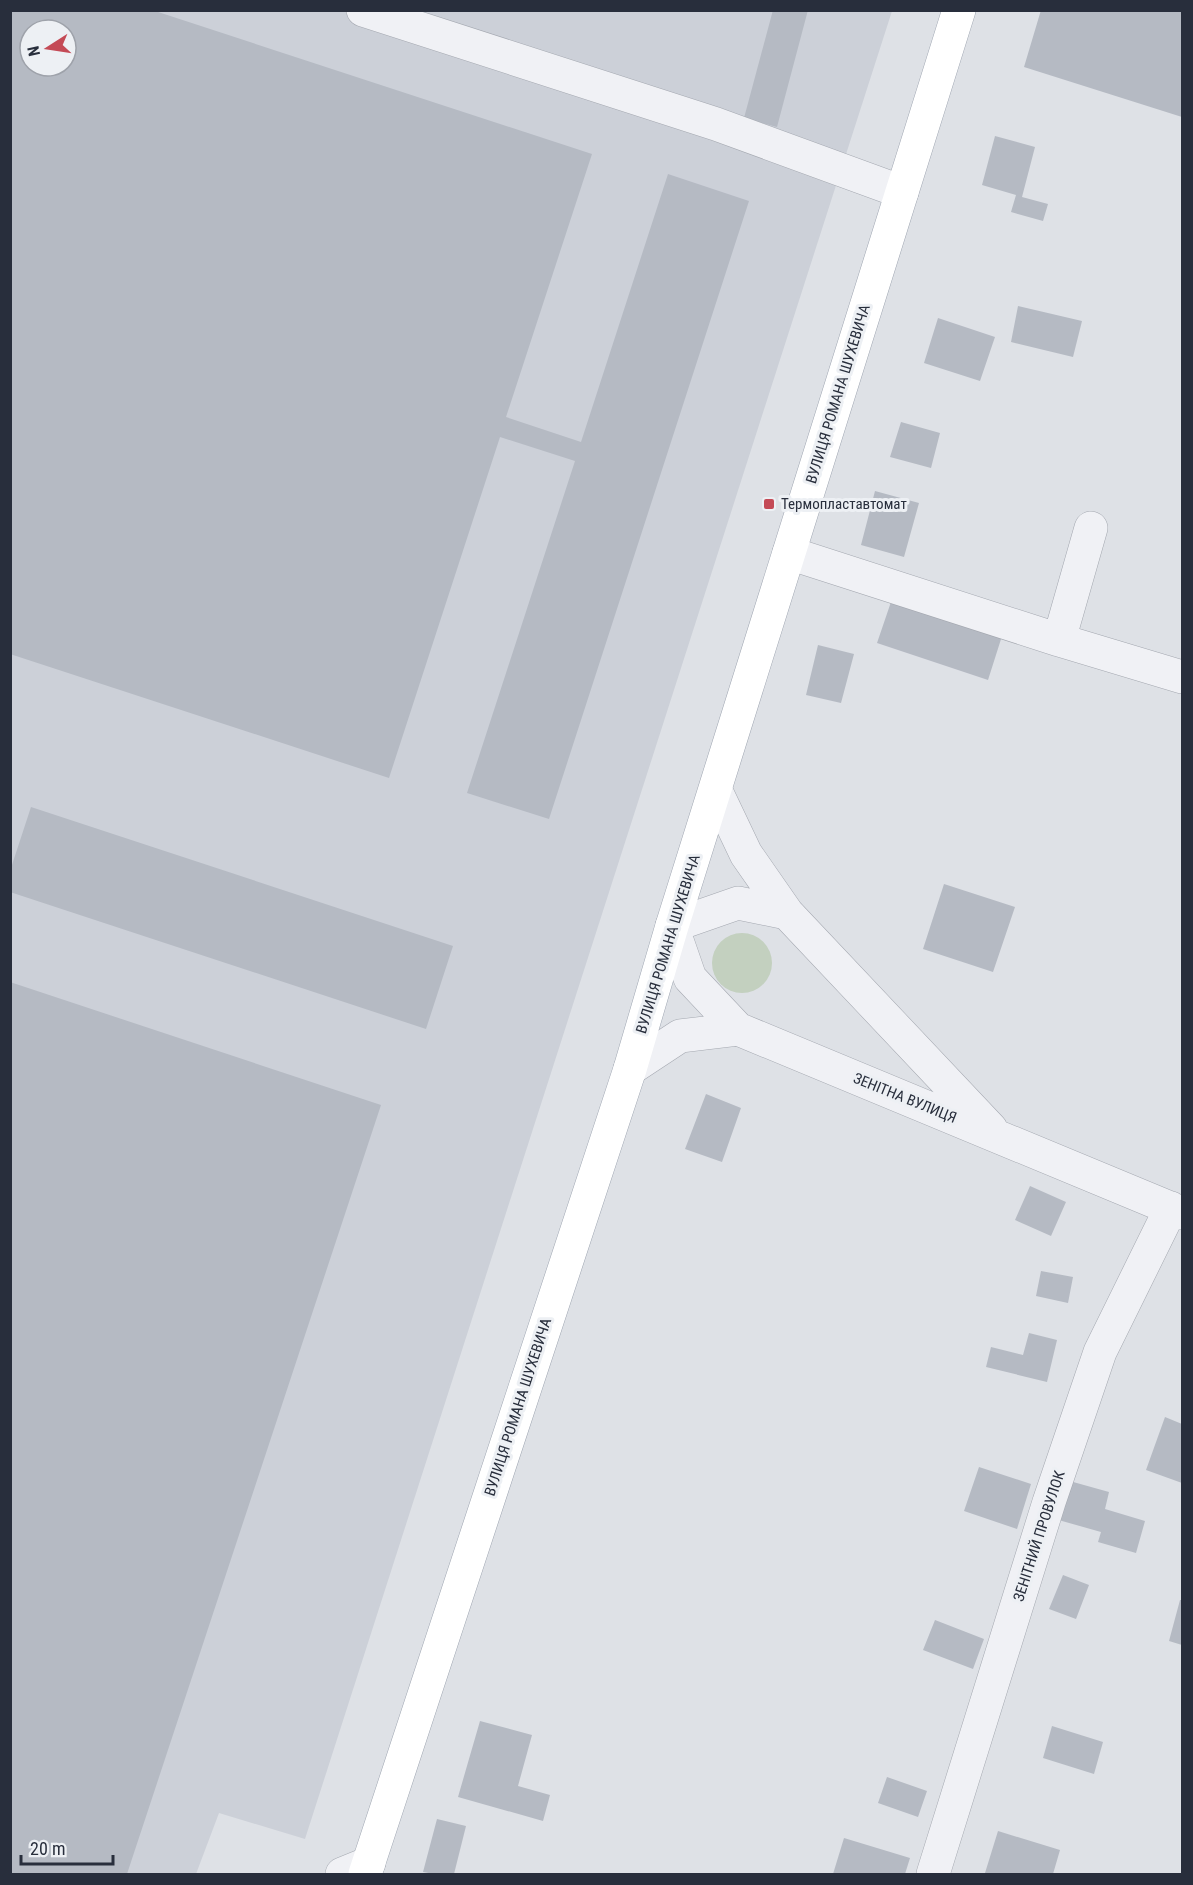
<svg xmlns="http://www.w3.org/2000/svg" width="1193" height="1885" viewBox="0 0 1193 1885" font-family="'Roboto Condensed',sans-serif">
<rect width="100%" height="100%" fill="#dee1e6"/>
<path fill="#ccd0d8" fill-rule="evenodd" d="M11,11H892L305,1839L219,1813L196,1874H11ZM30,30H66V66H30Z"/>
<path fill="#c3d0bf" d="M712 963a30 30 0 1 1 60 0a30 30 0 1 1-60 0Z"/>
<path fill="#b5bac3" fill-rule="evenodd" d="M10,10H152L592,154L506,417L581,442L668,174L749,201L549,819L467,793L575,461L500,437L389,778L10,654ZM30,30H66V66H30Z
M773,10H808L777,127L744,118Z
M1041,10H1182V117L1024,67Z
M995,136L1035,147L1022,197L1048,204L1043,221L1011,212L1016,195L982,185Z
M1018,306L1082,321L1073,357L1011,342Z
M938,318L995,337L980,381L924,363Z
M901,422L940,433L931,468L890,457Z
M875,491L919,503L904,557L861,545Z
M892,599L1002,636L988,680L877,643Z
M818,645L854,654L841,703L806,695Z
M31,807L453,946L426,1029L10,892V871Z
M944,884L1015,907L993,972L923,949Z
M10,982L381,1105L127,1874H10Z
M706,1094L741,1108L722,1162L685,1149Z
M1030,1186L1066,1202L1051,1236L1015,1220Z
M1041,1271L1073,1277L1068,1303L1036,1296Z
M1029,1333L1057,1340L1047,1382L986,1367L991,1347L1023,1355Z
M1165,1417L1182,1424V1483L1146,1470Z
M979,1467L1031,1484L1017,1529L964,1511Z
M1066,1480L1109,1492L1105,1509L1145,1521L1136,1553L1098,1542L1101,1532L1055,1519Z
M1063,1575L1089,1585L1076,1619L1049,1609Z
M1180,1600H1182V1645L1169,1641Z
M935,1620L984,1639L973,1669L923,1650Z
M480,1721L532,1735L518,1786L550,1795L543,1821L458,1797Z
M1052,1726L1103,1742L1094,1774L1043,1758Z
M887,1777L927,1791L918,1817L878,1803Z
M437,1819L466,1826L454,1874H434L423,1872Z
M998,1831L1060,1850L1053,1874L985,1873Z
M844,1838L910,1858L905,1874H833Z"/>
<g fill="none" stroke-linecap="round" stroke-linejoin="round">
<g stroke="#a4a8b0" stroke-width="34">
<path id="minor" d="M363,10L716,124L902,192
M789,553L1059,640L1091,528
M1059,640L1182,677
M716,791L746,854L787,913L991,1129
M738,1029L690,978L672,926L738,903L787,913
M630,1069L680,1036L738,1029L1182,1213
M342,1874L369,1863
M933,1874L1049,1502L1100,1352L1171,1208"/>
</g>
<g stroke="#9ea5b1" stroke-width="34">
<path id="major" d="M365,1874L630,1069L672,926L959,10"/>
</g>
<use href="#minor" stroke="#f0f1f5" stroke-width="33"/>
<use href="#major" stroke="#fff" stroke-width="33"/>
</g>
<rect fill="#c44a56" stroke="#edf0f4" stroke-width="2" x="763" y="498" width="12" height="12" rx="3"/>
<g text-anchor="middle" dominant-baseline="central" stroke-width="6" stroke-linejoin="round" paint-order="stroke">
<g font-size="15" fill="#282e3c" stroke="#edf0f4">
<text transform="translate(838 394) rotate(-73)">ВУЛИЦЯ РОМАНА ШУХЕВИЧА</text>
<text transform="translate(668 944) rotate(-73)">ВУЛИЦЯ РОМАНА ШУХЕВИЧА</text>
<text transform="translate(905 1098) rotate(22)">ЗЕНІТНА ВУЛИЦЯ</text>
<text transform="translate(518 1407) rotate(-72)">ВУЛИЦЯ РОМАНА ШУХЕВИЧА</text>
<text transform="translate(1039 1536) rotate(-72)">ЗЕНІТНИЙ ПРОВУЛОК</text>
</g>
<g font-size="15" fill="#282e3c" stroke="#edf0f4" text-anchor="start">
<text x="781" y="504">Термопластавтомат</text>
</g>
</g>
<rect width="1193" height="1885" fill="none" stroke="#282e3c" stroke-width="24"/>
<g transform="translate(48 48) rotate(258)"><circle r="28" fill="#edf0f4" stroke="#9ea2aa" stroke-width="1.5"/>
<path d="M0-4.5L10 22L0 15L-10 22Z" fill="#c44a56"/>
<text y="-9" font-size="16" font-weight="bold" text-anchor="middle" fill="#282e3c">N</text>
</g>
<path d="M21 1855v9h92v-9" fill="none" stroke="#282e3c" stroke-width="3"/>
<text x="30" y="1855" font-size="18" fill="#282e3c" stroke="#edf0f4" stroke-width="4.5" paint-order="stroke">20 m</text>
</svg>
